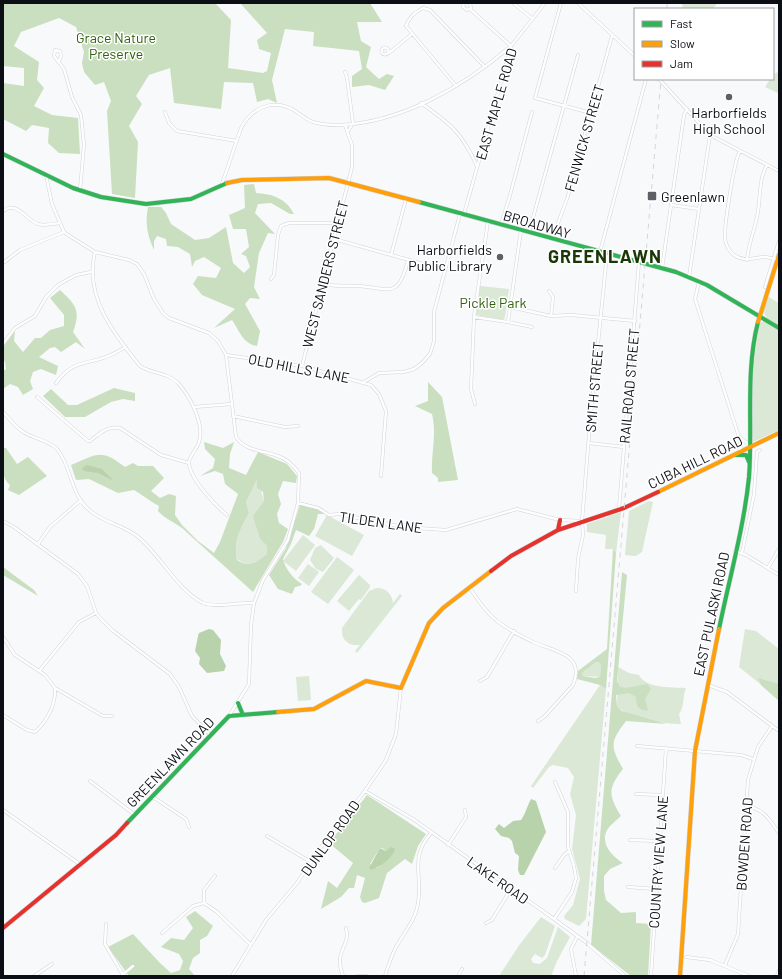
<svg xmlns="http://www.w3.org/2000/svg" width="782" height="979" viewBox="0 0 782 979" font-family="Barlow,sans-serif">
<rect width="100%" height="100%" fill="#f8f9fb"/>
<path fill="#dae8d5" d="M682,3H717L713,9H683Z
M779,71V92L778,93L765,87L770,79H773V75Z
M480,286L509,289L505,317L503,320L476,315Z
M767,296L779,303V327C763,316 761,314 767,296Z
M764,321L779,330V430L753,442C752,402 751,363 760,323Z
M257,478L264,501L254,516L260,539L267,546V554C256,562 250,568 237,559C233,540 240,530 249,513L246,502Z
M649,501L653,502L642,552L636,556L625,555L629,511Z
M621,512L616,553L613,549H605L606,535L587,532V524Z
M327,515L364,535L352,556L315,536Z
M303,535L315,545L296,571L283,561Z
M321,545L334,558L323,572L316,569L310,560L315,548Z
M337,557L354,570L328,604L311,592Z
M308,564L319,572L309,586L298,578Z
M359,575L370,585V587L361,600L359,599L349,611L337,601Z
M377,588C386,588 392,594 393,603L400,594L402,596L357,653L355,651L360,645C348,646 341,640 342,628L369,591Z
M745,629L756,631L779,649V699L739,667Z
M596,662H599L601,665L600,677L583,676L582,673Z
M618,667L629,673L639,675C646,689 672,687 686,688C682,697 685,706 679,714L681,724C664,724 629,719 617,706Z
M309,676L311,700L298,701L296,677Z
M600,685L606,689L586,919L579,926L565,919L564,916L573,905L580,879L572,849L576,815L570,794L574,777L568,768L553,765L549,767L533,788L531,786Z
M541,917L555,926L545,955L542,958L535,954L531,959L533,963L540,964L547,958L558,927L570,937L557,961L551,976H499L520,944Z"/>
<path fill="#c9dfc0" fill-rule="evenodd" d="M3,3H215L231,20L228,68L263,73L267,71L271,53L259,49L257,40L267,33L240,3H370L382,22H357L361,41L371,47L366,67L379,79L387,74L394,76L385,90L369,85L352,87V76L362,69L359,51L313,46L314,32L285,29L272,80L277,103L268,99L257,102L253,83L224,82L221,109L174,103L170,68L149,75L136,96L142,104L129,126L138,142L135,198L112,194L107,111L111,101L104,82L95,85L84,72L82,63L84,52L76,27L59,18L21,32L14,46L39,62L37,80L44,88L34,106L52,115L78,118L80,154L59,153L48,143L49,128L32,125L26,131L3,119V83L24,86V68L3,66Z
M254,184L256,193C272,194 286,198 294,214H290L271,203L258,204L255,213L275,234L268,233L259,253L254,287L260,299L250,298L245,304L260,331L257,346C243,344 239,330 232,320L214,328L235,309L202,295L193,284L198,276L216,278L221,268L204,257L195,261L192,267L190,254L178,247L167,246L166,239L157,236L154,241V250C147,234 145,224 148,207H161L166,213L171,224L195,240L209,238L226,227L233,263L244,273L250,267L246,256L241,254L249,247L246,229H233L229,215L245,208L244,185Z
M60,290C76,305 81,310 73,332L85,349L76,342L61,352L55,347L50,348L39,357L58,366L56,375L41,369L33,372L30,381L33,389L23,395L18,387L10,384L3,389V392V371L6,369L5,361L3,362V347L15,331L14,341L23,352L35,338H41L50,330L64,326V315L50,298Z
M428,382L442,397L458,480L438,482V478L432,473C431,452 437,434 432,414L415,406L428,401Z
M114,388L135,393V401L123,399L111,402L85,417H65L43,396L51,389L68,405H77Z
M204,442L223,448L234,442L230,454L229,468L246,475L258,452L287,464L297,476L296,483L283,481L278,494L281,504L277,514L279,523L288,529L283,542L253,592L182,528C174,522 165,519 158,511L159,506C149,501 143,495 134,490L118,493L89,479L76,480L71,465C97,454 101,448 125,467L133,463L138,466H153L164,478L151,491L160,498L169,494L176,496L175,515L182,525L198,541L214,553L220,542L238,494L225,484L223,474L215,471L200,476L213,468L215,459L205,449ZM257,479V488L263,492L264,501L253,516L260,539L267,546V554C256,562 250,568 237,560C233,540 240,530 249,513L246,502Z
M3,448H6L17,464L28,457L47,476L19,495L8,490L10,485C0,477 3,461 3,448Z
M301,502L320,507L327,512L324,514H318L314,529L309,536L296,530L291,544L283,559C285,568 293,579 302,584L300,586L295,587L292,594L278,589L269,575L286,548Z
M613,549L616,553L606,689L600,685L577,679L578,671L607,649ZM596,662H599L601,665L600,677L595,678L583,676L582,673Z
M3,567L34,590L38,596L3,575Z
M622,572L627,575L617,681L620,687L626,688L647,684L651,689L645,699L648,711C637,709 637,707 636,697L629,693L616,695L617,706L622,711L666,724L626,721C610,742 610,746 623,769C608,788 608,795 621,816C617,820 610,825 607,830C600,844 612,856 623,863L610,869L604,876V891L606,900L621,913L636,912V923L651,924L648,976H631L591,945Z
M758,678L779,684V701L761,685Z
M367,795L426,834L418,846L412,864L405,859L387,873L379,898L365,903L362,902L360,897L365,878L357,875L354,888H349L341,897L321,909L328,881L337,888L353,863L329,843ZM380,848H382L392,855L377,868L370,864Z
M195,911L213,926L207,936L200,940V953L193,958L189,969L195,976H129L108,947L133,934L160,963L171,973L180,970L183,961L179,954L161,947L171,938L184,940L193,928L186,917Z"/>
<path fill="#b8d3ab" d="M87,465L102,469L114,481L98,473L84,471L82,468Z
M209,629L213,630L221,640L220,654L226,666L224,671L207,673L199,664L200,658L195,651L198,636L199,633Z
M531,799L536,801L546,832L524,875H520L518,870L519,856L515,853L512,841L509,838L501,836L495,829L499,824L504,828L513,821L521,820C526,813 527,806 531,799Z
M391,847L395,849C393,858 380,867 371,870L369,868L380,848L386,851Z"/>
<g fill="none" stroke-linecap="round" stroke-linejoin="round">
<g stroke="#d2d4d8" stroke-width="3.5">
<path id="street" d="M464,3L463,7L467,10L471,8L470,3
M513,3L533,19
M561,3L535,98L591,113
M578,3L635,56
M381.5 51a3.5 3.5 0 1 1 7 0a3.5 3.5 0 1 1-7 0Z
M389,53L412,34
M59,61L61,56L60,51L55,50L54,56L64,69L72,97L81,115L84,145L80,190
M345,72L347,78L353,123L349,130
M659,79L710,135L779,171
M456,86L406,26C409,17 415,12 423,8L430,10L485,67
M421,103C451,124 462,133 477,166
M165,112L169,123L177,131L237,141
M740,151C734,160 724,227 725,239C726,245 729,251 734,255C744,262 753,258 764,257C769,257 774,259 779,260
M46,175L52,204L64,232L68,235L95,252L129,260L137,264L144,274L154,299L163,313L169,318L209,333L218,341L226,355L236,437C246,452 263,450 278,456C287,459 294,466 299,473L298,503L288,540L263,580L254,603L251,625L249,684L229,716
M222,184L241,128C252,108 271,99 292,109C299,113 305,119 313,122C320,124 329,125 337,125C400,124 464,86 511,46L470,9
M671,205L699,209
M3,211C17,200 27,221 38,224C45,226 53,224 60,223
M464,214L511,46L545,3
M501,224L509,199L532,112
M529,232L578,55
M334,239L445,270
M552,239L567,199L612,36
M95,252C84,296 113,333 140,366C152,374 167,372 178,383C190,396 205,425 199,442C197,449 188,457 189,464C191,480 215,505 227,515
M600,252L646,79
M391,255L406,199
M747,260C748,245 754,232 757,217C761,200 758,180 767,165
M3,263L20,250L64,232
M662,268L684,115L687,109
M689,277L710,135
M271,279L274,275L278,235L281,226L289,223H338
M699,282L695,299L738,434L741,447L739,453
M323,284C335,287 345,285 358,286C390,288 398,300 408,260
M765,287L779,241
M549,291L553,297L551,316
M510,307L551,316L571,315L635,321
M474,317L508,322L521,230
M508,322L532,327
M3,344L15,328L35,316L46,297L58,285L76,275L91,272
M226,355L302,366L371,385L379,394L386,411L381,476
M302,366L352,167V145L345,125
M364,382L379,373L404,372L414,369L422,363L430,354L434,341V312L460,214
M56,383C72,362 80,365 103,358C111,356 118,351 126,347
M37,397L88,441H90C99,434 108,425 120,428L161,455L189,463
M475,404L471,389L474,317L488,221
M194,407L231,404
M3,412C10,419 16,428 25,433C35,439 48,440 57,449C70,465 70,485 81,501C96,522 118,522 137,536C159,553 177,590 203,603C215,608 240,602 254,603
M233,416L285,427L298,426
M739,436L750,446
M589,443L624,447
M298,503L318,508L329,515L339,514L403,527L446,530L517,509L560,520L582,521
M619,509L639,262
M3,521L14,527L78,574L87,586L96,613L101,619L112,630L170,674L179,687L192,716L210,735
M38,544L50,527L81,500
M735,551L746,555L779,575
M742,553L754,494L757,452L760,450
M768,568L779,549
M469,587C477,598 485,612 496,620C506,629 521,636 533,642C554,651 586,654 573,685L544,717L538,721
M576,591L578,559L583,535L582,521L590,423L607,254
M3,637L15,655L45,675L55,688L103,716H112
M39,671L79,622L96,613
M480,681L487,677L514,631
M708,685L727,692L779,731
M3,715L27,730L35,732C47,721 56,705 55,688
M637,746L741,755L753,759
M90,781L135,815
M365,791L413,819L554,919L587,943L625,976
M636,794L663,795
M153,797L186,819L189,827
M746,806C764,809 769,819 779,833
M3,810L81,865
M267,836L311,862
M630,840L660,841
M448,845L466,817L465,810
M555,868L564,855L568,852
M628,887L656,889
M204,903V890L215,876
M554,919L572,892L576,878L574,866L568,847V812L555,782
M486,923L492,920L511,889
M106,924L105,944L123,975
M162,933L193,906L204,903L217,912L251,945
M686,957L710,960L749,976
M725,965L738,934L748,780L758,747L772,726
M34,976L52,964
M121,976L133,966
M232,976L266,920L297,883L324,843L365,791L386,760L396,734L401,688
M343,976C333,950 351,947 346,928
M357,976H367
M385,976C388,966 391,957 396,947C404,933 416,919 418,903C423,875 409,858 431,833
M458,976L462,969
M576,976L571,949L577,937
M651,976L666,748
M777,976L779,970"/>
</g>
<g stroke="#d2d4d8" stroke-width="5">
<path id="fast" d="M3,154L73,188L101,197L146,204L191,199L227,183
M419,202L676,272L707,285L779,328
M736,455H746L749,462
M719,629C729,580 744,527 749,477C753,425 745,373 758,322
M238,703L243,715
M127,823L229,716L278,712"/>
</g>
<g stroke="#d2d4d8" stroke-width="5">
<path id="slow" d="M227,183L242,180L329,178L419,202
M758,322L779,255
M658,492L779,433
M278,712L314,709L366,681L401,688L429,623L443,608L491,571
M680,976L695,751L719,629"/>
</g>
<g stroke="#d2d4d8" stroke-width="5">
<path id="jam" d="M558,530L560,520
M491,571L511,556L558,530L624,508L658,492
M3,928L116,835L127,823"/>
</g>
<use href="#street" stroke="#fefefe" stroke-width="2.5"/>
<use href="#fast" stroke="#30b455" stroke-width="4"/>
<use href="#slow" stroke="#ff9f0a" stroke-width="4"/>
<use href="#jam" stroke="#e5322d" stroke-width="4"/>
<path stroke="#d6d6d7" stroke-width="1" stroke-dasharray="5 5" stroke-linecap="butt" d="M667,9V3
M584,976L661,79"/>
</g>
<g fill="#5f6066" stroke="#fff" stroke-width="1.5">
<circle cx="729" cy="97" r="4"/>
<rect x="647" y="191" width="10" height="10" rx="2"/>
<circle cx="500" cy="257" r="4"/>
</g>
<g text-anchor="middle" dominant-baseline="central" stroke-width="3" stroke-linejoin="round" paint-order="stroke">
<g font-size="14" fill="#30600f" stroke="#fff">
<text x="116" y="37">Grace Nature<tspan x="116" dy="16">Preserve</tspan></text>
<text x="493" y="302">Pickle Park</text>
</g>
<g font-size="14" fill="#0c0e15" stroke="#fff">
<text transform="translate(496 104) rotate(-74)">EAST MAPLE ROAD</text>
<text transform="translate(584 138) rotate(-74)">FENWICK STREET</text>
<text transform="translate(537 224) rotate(16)">BROADWAY</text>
<text transform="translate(325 274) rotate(-76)">WEST SANDERS STREET</text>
<text transform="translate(299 368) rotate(11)">OLD HILLS LANE</text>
<text transform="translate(629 386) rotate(-85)">RAILROAD STREET</text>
<text transform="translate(594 387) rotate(-85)">SMITH STREET</text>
<text transform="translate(695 462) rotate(-26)">CUBA HILL ROAD</text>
<text transform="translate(381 522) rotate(8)">TILDEN LANE</text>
<text transform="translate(711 614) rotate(-78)">EAST PULASKI ROAD</text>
<text transform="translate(170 762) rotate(-46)">GREENLAWN ROAD</text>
<text transform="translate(330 838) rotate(-54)">DUNLOP ROAD</text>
<text transform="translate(744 844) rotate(-86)">BOWDEN ROAD</text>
<text transform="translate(658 862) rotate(-86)">COUNTRY VIEW LANE</text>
<text transform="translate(498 880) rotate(35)">LAKE ROAD</text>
</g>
<g font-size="14" fill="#0c0e15" stroke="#fff">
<text x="729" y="112">Harborfields<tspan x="729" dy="16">High School</tspan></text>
<text x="661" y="196" text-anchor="start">Greenlawn</text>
<text x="492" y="249" text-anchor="end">Harborfields<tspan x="492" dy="16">Public Library</tspan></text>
</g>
<g font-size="18" font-weight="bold" letter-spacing="1" fill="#1b3708" stroke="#fff">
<text x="605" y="256">GREENLAWN</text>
</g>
</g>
<rect width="782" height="979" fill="none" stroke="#0c0e15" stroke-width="8"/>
<rect x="634" y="8" width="140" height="72" fill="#ffffff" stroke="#9e9fa1"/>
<rect x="642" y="21" width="20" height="6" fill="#30b455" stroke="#9e9fa1"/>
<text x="670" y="28" font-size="12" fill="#0c0e15">Fast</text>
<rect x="642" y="41" width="20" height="6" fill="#ff9f0a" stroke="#9e9fa1"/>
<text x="670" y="48" font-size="12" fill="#0c0e15">Slow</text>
<rect x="642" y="61" width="20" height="6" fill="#e5322d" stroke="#9e9fa1"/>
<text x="670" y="68" font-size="12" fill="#0c0e15">Jam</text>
</svg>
